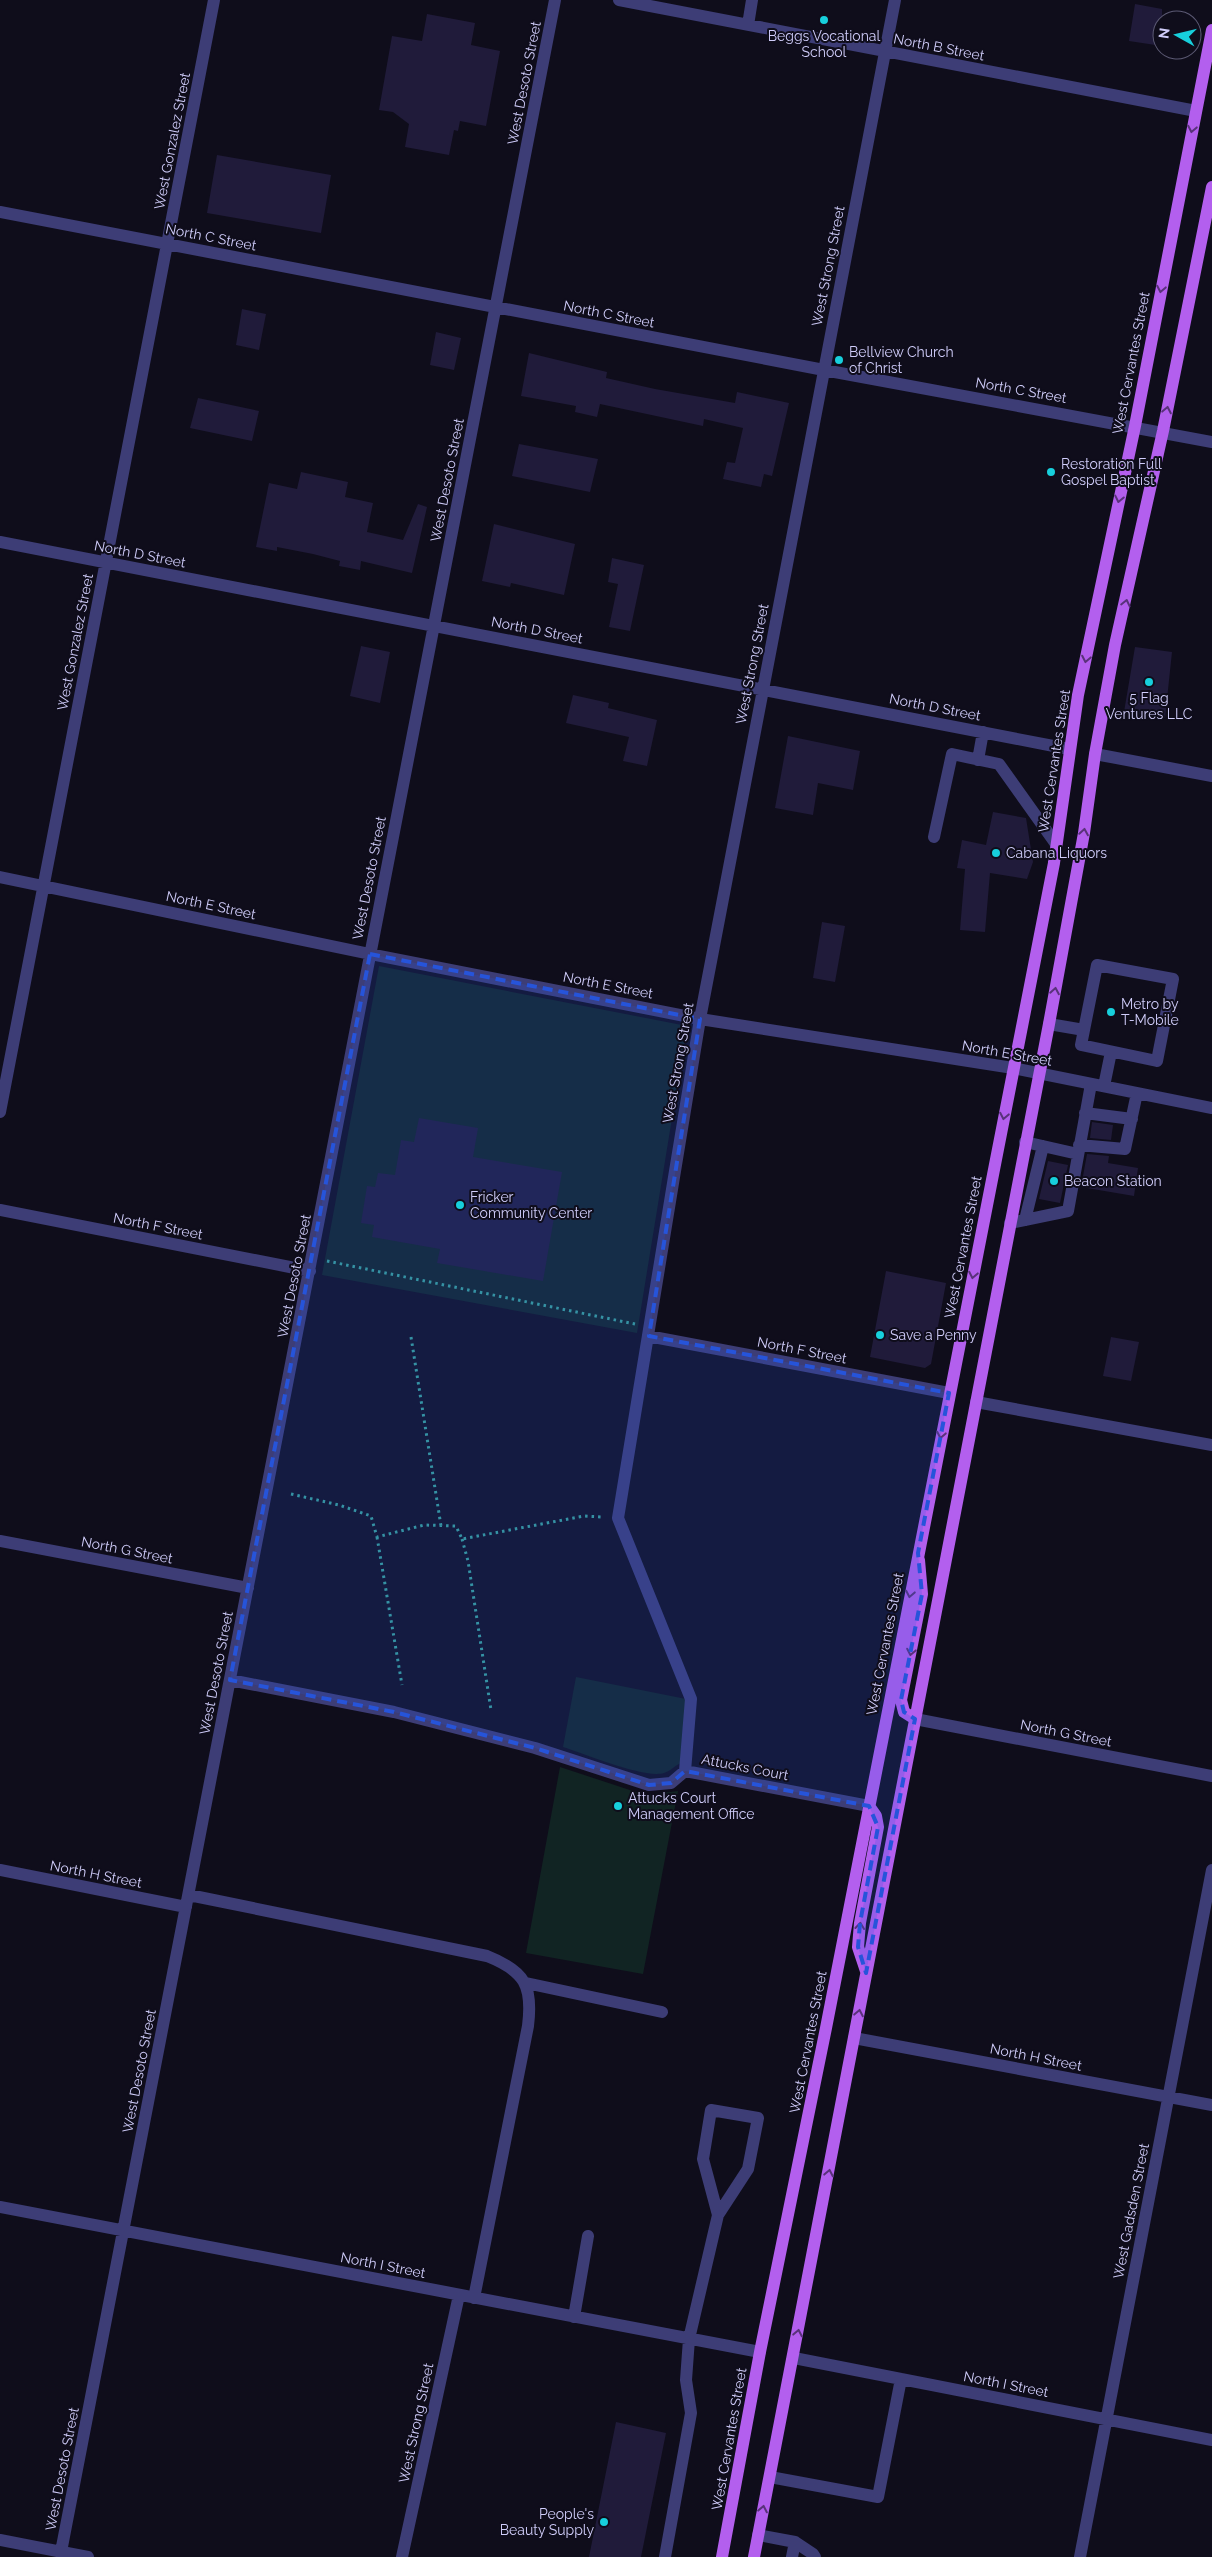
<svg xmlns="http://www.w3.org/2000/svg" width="1212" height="2557" viewBox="0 0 1212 2557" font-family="Raleway,sans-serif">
<rect width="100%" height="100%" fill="#0f0d1b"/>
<path fill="#112423" d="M379,966L687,1026L637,1333L322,1275Z
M576,1677L696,1701L684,1762C676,1764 671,1771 664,1773C645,1779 585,1754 563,1747Z
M560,1767L645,1795L678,1791L643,1974L526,1953Z"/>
<path fill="#201b3a" d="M1135,4L1162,9V46L1129,41Z
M427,14L475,23L471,45L500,51L486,126L460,121L458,131L454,130L449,155L405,147L409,124L393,112L379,110L392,36L422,41Z
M217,155L331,175L321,233L207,213Z
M242,309L266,314L259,350L236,345Z
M436,332L461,338L454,370L430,365Z
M529,353L607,372L606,378L655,389L735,403L737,392L789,403L772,476L764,474L761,487L723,479L727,462L735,463L743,428L704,419L703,426L600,404L597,417L575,412L576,406L521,396Z
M198,398L259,411L252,441L190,428Z
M519,444L598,459L590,492L512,476Z
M301,472L348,482L345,497L373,503L367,532L403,540L418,504L427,507L412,573L361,561L360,570L339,566L340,561L313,554L277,547V551L256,547L269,483L297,489Z
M494,524L575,544L564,595L511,583L510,587L482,581Z
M612,558L644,565L630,631L609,627L618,584L608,582Z
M361,646L390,652L380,703L350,696Z
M1135,647L1172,652L1165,718L1124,712Z
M573,695L609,703L608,708L657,720L647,766L623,761L629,737L566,723Z
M788,736L860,751L853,790L818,783L813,815L775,808Z
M993,812L1026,818L1033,862L1027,879L990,873L985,932L960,930L965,869L957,868L962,840L986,845Z
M822,922L845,926L835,982L813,978Z
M419,1118L478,1128L473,1157L562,1172L543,1281L437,1263L440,1249L372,1237L374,1225L361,1223L367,1186L375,1187L378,1173L395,1175L401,1140L414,1142Z
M1092,1122L1113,1125L1111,1140L1090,1138Z
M1087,1154L1109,1156L1108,1163L1138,1168L1134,1196L1081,1187Z
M1048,1161L1068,1165L1060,1203L1039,1199Z
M886,1271L946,1283L931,1364L925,1368L870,1357Z
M1111,1337L1139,1342L1131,1381L1103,1376Z
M616,2422L666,2433L641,2557H589Z"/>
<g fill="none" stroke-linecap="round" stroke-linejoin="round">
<path stroke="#39a297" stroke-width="3" stroke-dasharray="2.5 4" stroke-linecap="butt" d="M327,1261L635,1324
M411,1337L441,1526
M291,1494L339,1505L371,1516L377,1537L424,1525L456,1526L462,1539L584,1516L602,1517
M377,1537L402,1685
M462,1539L468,1561L491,1710"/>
<path stroke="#3d3d76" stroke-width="12" d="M619,0L1196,111
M748,25L752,0
M0,212L824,370L1212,442
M0,542L1069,749
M1095,754L1212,776
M978,760L983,732
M934,837L952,754L999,764L1056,844
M0,877L370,954L700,1019L1013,1068L1212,1108
M1049,1024L1084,1030L1097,965L1173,979L1157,1061L1081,1045L1084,1030
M1104,1086L1111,1052
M0,1112L214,0
M1085,1113L1132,1119
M1025,1142L1078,1154
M1079,1145L1125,1149L1137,1093
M0,1210L310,1271
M1025,1220L1043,1146
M1010,1223L1068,1211L1091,1084
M648,1336L949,1393
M976,1402L1212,1445
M0,1541L248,1588
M230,1680L394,1712L535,1748L649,1785L671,1783L685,1771L869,1806
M915,1719L1212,1776
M685,1771L691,1699L618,1518L700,1019L895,0
M0,1870L186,1907
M189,1895L487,1956C525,1971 533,1986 528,2026L474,2298
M526,1983L662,2012
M854,2038L1212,2105
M0,2207L760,2352
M574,2317L588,2236
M794,2358L1212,2440
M770,2477L878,2497L901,2379
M758,2535L795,2542L792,2557
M0,2540L88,2557
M795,2542L813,2554L815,2557
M60,2557L555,0
M402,2557L459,2295
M665,2557L691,2413L686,2380L689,2339L718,2215L703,2159L711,2110L758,2118L748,2169L718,2215
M1080,2557L1212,1870"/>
<path stroke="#b35fee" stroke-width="12" d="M915,1719L904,1712L901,1700L922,1594L919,1560
M866,1971L858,1947L860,1923L878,1827L876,1816L869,1806
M722,2557L760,2352L826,2028L1054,863L1078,695L1135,426L1212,30
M754,2557L1049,1024L1084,833L1095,754L1115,645L1163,431L1212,187"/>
</g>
<defs><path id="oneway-chevron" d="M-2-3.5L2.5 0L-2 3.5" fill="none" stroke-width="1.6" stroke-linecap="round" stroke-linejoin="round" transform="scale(1.25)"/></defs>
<g stroke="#59327a">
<use href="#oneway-chevron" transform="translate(1192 129) rotate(101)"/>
<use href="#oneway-chevron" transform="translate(1161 289) rotate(101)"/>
<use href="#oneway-chevron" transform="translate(1167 410) rotate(-79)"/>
<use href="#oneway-chevron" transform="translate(1119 499) rotate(102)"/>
<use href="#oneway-chevron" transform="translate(1126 603) rotate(-77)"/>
<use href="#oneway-chevron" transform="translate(1086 659) rotate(101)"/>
<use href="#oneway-chevron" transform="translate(1084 832) rotate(-81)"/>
<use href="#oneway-chevron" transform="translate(1055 991) rotate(-80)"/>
<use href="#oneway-chevron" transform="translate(1004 1116) rotate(101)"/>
<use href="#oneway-chevron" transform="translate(973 1275) rotate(101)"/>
<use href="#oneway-chevron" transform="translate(941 1435) rotate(101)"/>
<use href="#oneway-chevron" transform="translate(910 1594) rotate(101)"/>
<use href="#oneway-chevron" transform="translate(911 1652) rotate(101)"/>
<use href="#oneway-chevron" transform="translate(860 1926) rotate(-84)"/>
<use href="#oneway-chevron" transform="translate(859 2013) rotate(-79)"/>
<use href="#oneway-chevron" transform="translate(829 2173) rotate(-79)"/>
<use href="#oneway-chevron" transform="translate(798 2333) rotate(-79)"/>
<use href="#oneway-chevron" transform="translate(763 2509) rotate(-79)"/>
</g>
<path fill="#2654da" fill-opacity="0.2" stroke="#2654da" stroke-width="4" stroke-dasharray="10 6" stroke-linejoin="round" d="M370,954L700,1019L649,1336L949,1393L918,1553L922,1594L901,1700L904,1712L915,1719L866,1973L858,1947L860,1923L878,1827L869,1806L685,1771L671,1783L649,1785L535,1748L394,1712L230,1680Z"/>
<g fill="#17cfdc" stroke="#0f0d1b" stroke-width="2">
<circle cx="824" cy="20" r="5"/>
<circle cx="839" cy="360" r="5"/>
<circle cx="1051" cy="472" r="5"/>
<circle cx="1149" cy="682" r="5"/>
<circle cx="996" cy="853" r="5"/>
<circle cx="1111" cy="1012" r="5"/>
<circle cx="1054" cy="1181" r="5"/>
<circle cx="460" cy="1205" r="5"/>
<circle cx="880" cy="1335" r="5"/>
<circle cx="618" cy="1806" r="5"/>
<circle cx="604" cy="2522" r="5"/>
</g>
<g text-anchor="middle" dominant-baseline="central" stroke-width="4" stroke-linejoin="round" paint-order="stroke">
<g font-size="14" fill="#d0cdfa" stroke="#0f0d1b" text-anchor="start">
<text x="824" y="36" text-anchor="middle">Beggs Vocational<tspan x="824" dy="16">School</tspan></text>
<text x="849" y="352">Bellview Church<tspan x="849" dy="16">of Christ</tspan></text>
<text x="1061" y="464">Restoration Full<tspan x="1061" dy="16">Gospel Baptist</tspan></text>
<text x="1149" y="698" text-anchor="middle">5 Flag<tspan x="1149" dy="16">Ventures LLC</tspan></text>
<text x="1006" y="853">Cabana Liquors</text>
<text x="1121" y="1004">Metro by<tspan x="1121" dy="16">T-Mobile</tspan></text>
<text x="1064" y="1181">Beacon Station</text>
<text x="470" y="1197">Fricker<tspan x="470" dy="16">Community Center</tspan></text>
<text x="890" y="1335">Save a Penny</text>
<text x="628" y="1798">Attucks Court<tspan x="628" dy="16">Management Office</tspan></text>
<text x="594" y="2514" text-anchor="end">People's<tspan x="594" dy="16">Beauty Supply</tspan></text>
</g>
<g font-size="14" fill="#d0cdfa" stroke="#0f0d1b">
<text transform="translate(939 47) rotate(11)">North B Street</text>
<text transform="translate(524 83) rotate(-79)">West Desoto Street</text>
<text transform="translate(172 141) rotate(-79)">West Gonzalez Street</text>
<text transform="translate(211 237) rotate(11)">North C Street</text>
<text transform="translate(828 266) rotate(-79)">West Strong Street</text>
<text transform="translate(609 314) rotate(11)">North C Street</text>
<text transform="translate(1131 363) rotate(-79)">West Cervantes Street</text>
<text transform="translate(1021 390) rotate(10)">North C Street</text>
<text transform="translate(447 480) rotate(-79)">West Desoto Street</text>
<text transform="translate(140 554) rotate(11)">North D Street</text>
<text transform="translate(537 630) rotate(11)">North D Street</text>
<text transform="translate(75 642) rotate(-79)">West Gonzalez Street</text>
<text transform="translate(752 664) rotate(-79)">West Strong Street</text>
<text transform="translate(935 707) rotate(11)">North D Street</text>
<text transform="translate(1054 761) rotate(-81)">West Cervantes Street</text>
<text transform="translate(369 878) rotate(-79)">West Desoto Street</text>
<text transform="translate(211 905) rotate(12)">North E Street</text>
<text transform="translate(608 985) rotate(11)">North E Street</text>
<text transform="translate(1007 1053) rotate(10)">North E Street</text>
<text transform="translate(678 1063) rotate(-80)">West Strong Street</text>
<text transform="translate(158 1226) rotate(11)">North F Street</text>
<text transform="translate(963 1247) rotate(-79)">West Cervantes Street</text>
<text transform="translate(294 1276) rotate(-79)">West Desoto Street</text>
<text transform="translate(802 1350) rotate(11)">North F Street</text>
<text transform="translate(127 1550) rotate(11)">North G Street</text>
<text transform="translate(885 1644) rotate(-79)">West Cervantes Street</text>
<text transform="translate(216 1673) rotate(-79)">West Desoto Street</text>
<text transform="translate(1066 1733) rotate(11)">North G Street</text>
<text transform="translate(745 1767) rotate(11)">Attucks Court</text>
<text transform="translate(96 1874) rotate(11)">North H Street</text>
<text transform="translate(808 2042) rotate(-79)">West Cervantes Street</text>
<text transform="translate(1036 2057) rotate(11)">North H Street</text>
<text transform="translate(139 2071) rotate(-79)">West Desoto Street</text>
<text transform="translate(1131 2211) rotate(-79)">West Gadsden Street</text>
<text transform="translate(383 2265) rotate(11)">North I Street</text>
<text transform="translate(1006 2384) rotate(11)">North I Street</text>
<text transform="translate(416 2423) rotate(-78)">West Strong Street</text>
<text transform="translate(729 2439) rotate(-80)">West Cervantes Street</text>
<text transform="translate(62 2469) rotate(-79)">West Desoto Street</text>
</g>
</g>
<g transform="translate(1177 35) rotate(278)"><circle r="24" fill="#0f0d1b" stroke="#5c5a74"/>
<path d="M0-4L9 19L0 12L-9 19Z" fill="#17cfdc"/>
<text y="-8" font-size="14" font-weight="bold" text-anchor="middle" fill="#d0cdfa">N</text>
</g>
</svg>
